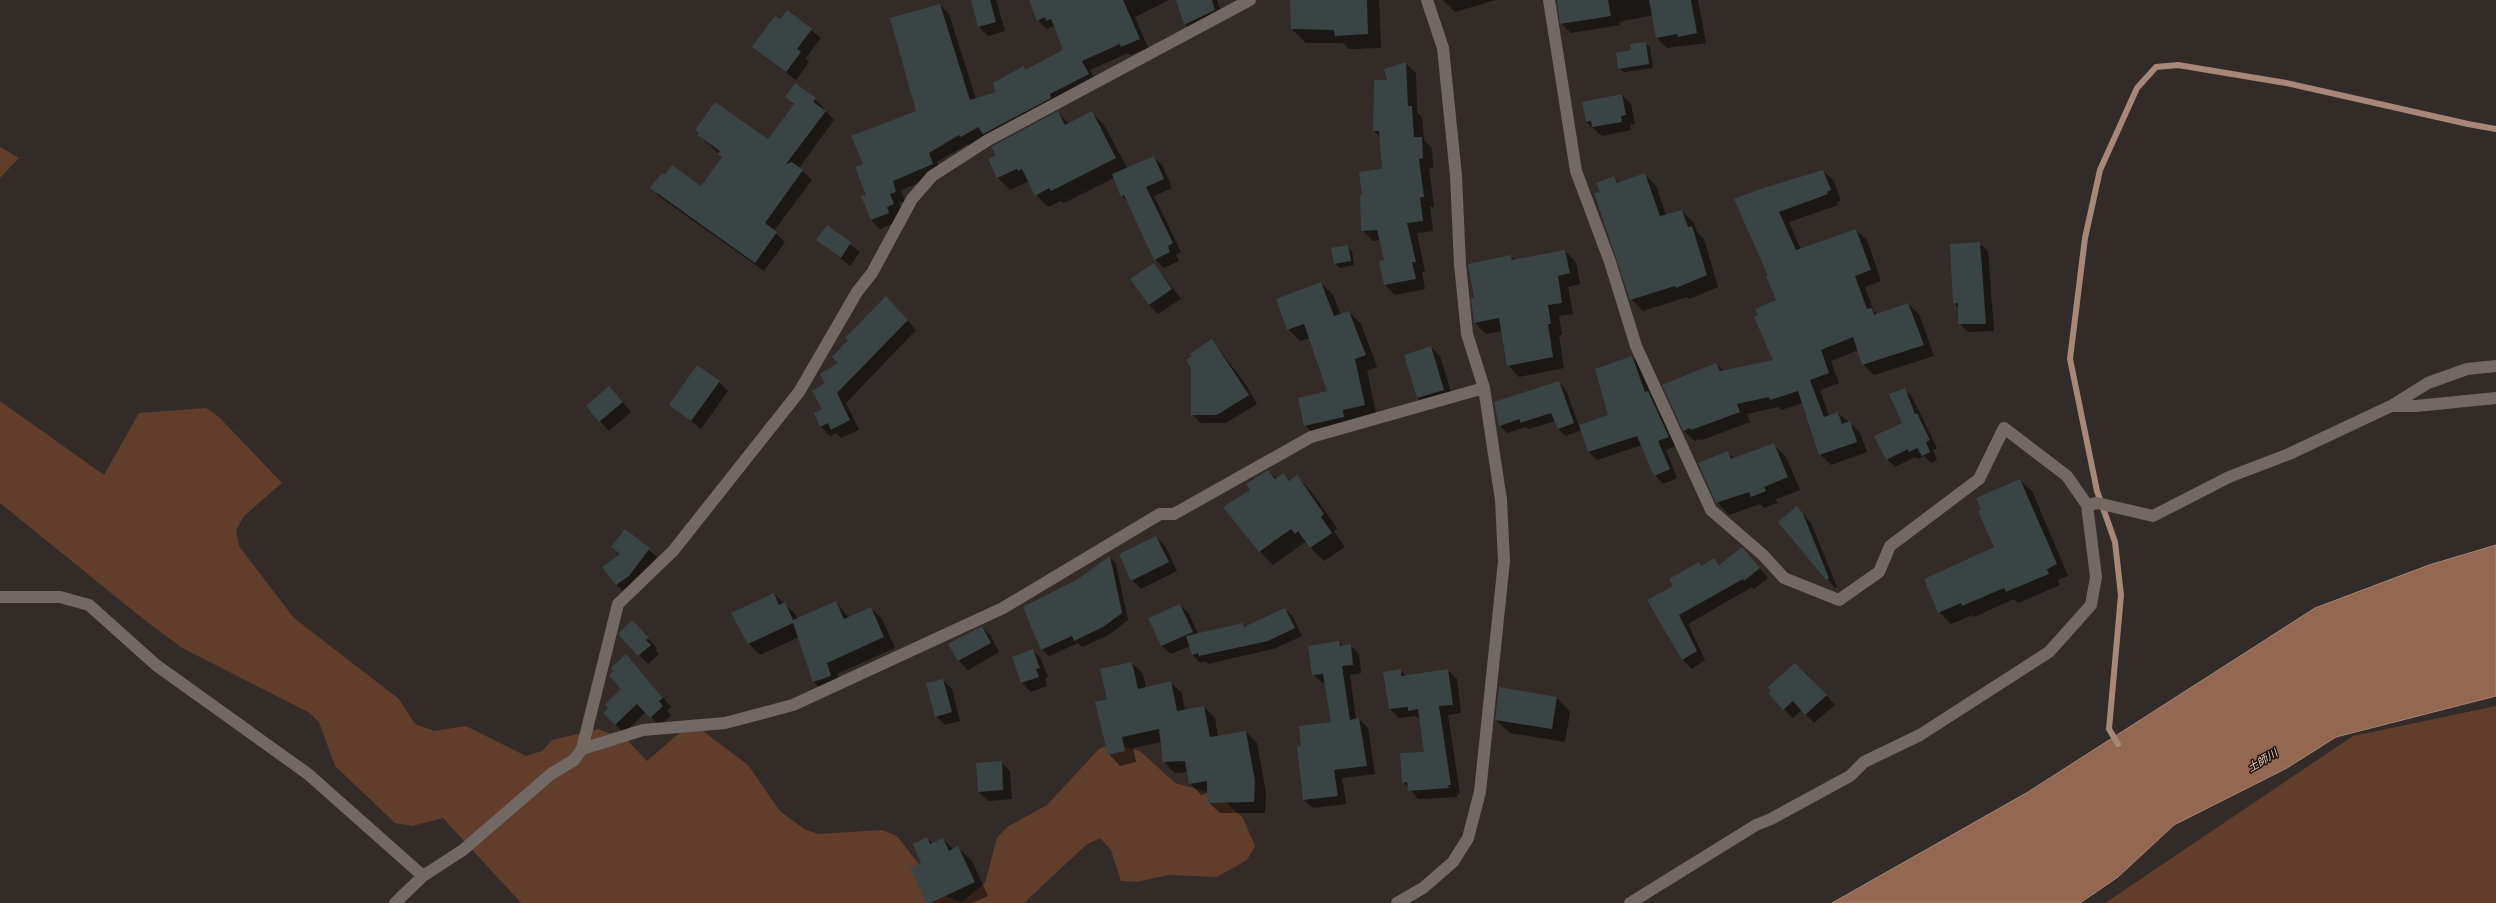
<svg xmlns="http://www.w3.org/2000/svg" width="2496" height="903" viewBox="0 0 2496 903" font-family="Commissioner,'Noto Sans JP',sans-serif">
<rect width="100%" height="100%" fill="#322b27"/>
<path fill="#613d2c" d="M0,147L19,158L0,178Z
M0,401L104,475L139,413L206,408L219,417L282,483L244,516L236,530L239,546L294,618L399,699L415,724L434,731L466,726L526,756L542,751L552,740L598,729L626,739L647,761L683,730L699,728L748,765L780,811L804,829L818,834L882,830L897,836L934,884L947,897L961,902L985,883L997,838L1007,827L1047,805L1099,749L1113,744L1140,751L1175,783L1219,795L1243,818L1255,846L1247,860L1217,877L1168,875L1136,882L1121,881L1111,850L1100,838L1086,845L1024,903H521L443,818L412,826L395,823L335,766L319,722L308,712L182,648L142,618L0,503Z
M2496,706V903H2105L2353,736Z"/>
<path fill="#936751" stroke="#a78777" d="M2496,545V696L2336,737L2287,768L2174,825L2118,877L2080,903H1832L2028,792L2315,608L2429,565Z"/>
<path fill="#0007" d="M972,0H996L1005,31L988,36L979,27Z
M1030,0H1169L1135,17L1148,48L1130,55L1128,53L1090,70L1097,83L971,146L968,144L937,162L942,173L901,190L905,201L899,203L903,213L895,216L897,222L880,229L871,220L863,197L867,195L864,165L917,112L940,5L949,14L976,99L997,93L1023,68L1026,70L1064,51L1056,30L1053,26L1047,29L1038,20Z
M1177,0H1217L1224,19L1194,33L1185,24Z
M1291,0H1379L1381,48L1349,49L1343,43H1306L1292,29Z
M1443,0H1496L1455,12Z
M1558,0H1698L1706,43L1667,48L1657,38L1653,15L1619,22L1620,25L1571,33L1561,23Z
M787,11L821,38L806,58L809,62L796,80L753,47Z
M1645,43L1650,47L1653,68L1624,72L1619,68L1632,51Z
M1405,63L1416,73L1417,112L1422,117L1424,140L1432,148L1433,168H1429L1434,207H1430L1433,231L1417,233L1425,272H1422L1425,289L1395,295L1385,285L1380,262L1385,261L1380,240L1373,241L1362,230L1363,196L1383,169L1381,138L1374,131L1388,81Z
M1622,95L1631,104L1635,124L1630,125L1631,130L1602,136L1586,122Z
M786,97L815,99L834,120L799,168L812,180L774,231L785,242L764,271L660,197L652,188L701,187L723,157L698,135L768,140L794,105Z
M1058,112L1069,124L1092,113L1104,125L1127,168L1154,157L1163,166L1172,188L1154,196L1181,252L1176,255L1179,261L1164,268L1155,259L1130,204L1122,196L1114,178L1064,203L1061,201L1048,207L1036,195L1029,181L1010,190L998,178L989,160Z
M1823,171L1834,181L1841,201L1837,202L1838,205L1789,222L1801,250L1856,230L1867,240L1881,281L1865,287L1874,312L1878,315L1908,304L1919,314L1934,356L1874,375L1863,364L1858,350L1831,361L1839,383L1820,390L1829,416L1838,413L1849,422L1860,433L1867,452L1831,465L1820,454L1803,403L1781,410L1778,407L1747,414L1750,422L1702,440L1701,439L1695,441L1684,431L1664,386L1716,364L1724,371L1775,360L1777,301L1769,276L1736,200Z
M1644,174L1656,186L1666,215L1682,211L1694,223L1697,232L1704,239L1718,287L1689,299L1687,297L1643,311L1631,299L1601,192L1614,177L1619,183Z
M827,227L860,252L850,266L818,240Z
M1979,243L1988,251L1994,331L1968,332L1959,323V309L1954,303Z
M1347,246L1352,251L1354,265L1340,268L1335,264Z
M1565,251L1576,262L1580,284L1568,287L1573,314L1559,316L1562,335H1559L1564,368L1519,377L1508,365L1502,331L1486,334L1474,322L1475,298L1511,256L1515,260Z
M1154,264L1181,299L1158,314L1149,305Z
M1321,283L1333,295L1341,315L1349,312L1361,324L1377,367L1367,371L1377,417L1317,437L1305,425L1329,392L1310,338L1300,341L1288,329Z
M895,306L916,330L846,403L859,430L841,438L836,433L830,436L821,427L815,414L823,410L826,384L839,364Z
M1212,340L1246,385L1257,404L1226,423H1201L1192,414Z
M1431,347L1440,356L1453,399L1427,407L1418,398Z
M1632,357L1641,366L1651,395L1656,400L1677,445L1666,450L1677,478L1663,484L1655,475L1642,445L1597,460L1589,452L1581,430L1566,436L1558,429L1555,421L1529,429L1526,427L1507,433L1500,426L1559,382L1566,390L1579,426L1610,416Z
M719,382L728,391L701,429L670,404Z
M1904,389L1912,397L1937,448L1933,450L1937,460L1931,463L1924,456L1918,459L1915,457L1895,467L1887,459L1903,423Z
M618,396L631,412L609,431L587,407Z
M1774,445L1786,457L1800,490L1776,499L1777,503L1764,508L1760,504L1729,515L1717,502L1727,452L1734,459Z
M1268,471L1277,479L1284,474L1290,481L1297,477L1310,490L1337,528L1334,531L1345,547L1324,561L1305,542L1273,565L1260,551L1251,490Z
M2020,480L2032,491L2068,576L2058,580L2060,585L2018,603L2014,599L1974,617L1972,615L1951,624L1939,612L1995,548Z
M1797,507L1811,523L1837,587L1835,588L1780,522Z
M625,530L657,557L636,583L624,592L616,584L620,555L612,547Z
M1156,537L1165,546L1177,571L1141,589L1132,580Z
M1742,548L1768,578L1754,589L1752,587L1688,624L1705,660L1692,669L1683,660L1649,601L1674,586L1699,563L1701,566L1714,559L1720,565Z
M1110,557L1116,564L1128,620L1110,634L1082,647L1078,643L1049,656L1042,649L1079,580Z
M774,594L795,614L798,619L836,602L849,618L871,608L882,619L895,648L837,674L842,687L825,693L814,682L799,637L760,655L749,644L732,614Z
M1180,605L1189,614L1198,634L1243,624L1246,627L1285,609L1293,617L1302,636L1276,648L1208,664L1205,661L1201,663L1192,655L1190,646L1171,654L1162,646Z
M632,621L657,648L655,650L659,654L648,664L619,634Z
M982,627L991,636L999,652L968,670L959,661L950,644Z
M1338,642L1343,646L1350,645L1359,654L1361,673L1350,675L1356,720L1359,719L1368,728L1375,774L1342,778L1346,804L1313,808L1304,800L1302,747L1332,723L1326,682L1322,683L1313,674Z
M1033,650L1041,659L1048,677L1045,678L1047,686L1031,692L1022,683Z
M1132,663L1143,674L1146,688L1170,682L1182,693L1185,711L1204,707L1215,718L1218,737L1246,732L1257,743L1266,793L1265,813H1220L1208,802V793L1201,795L1190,783L1188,772L1175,773L1164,762L1162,742L1133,748L1136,762L1120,766L1109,754L1108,700Z
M635,665L671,707L667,711L671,715L660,726L646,712L624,733L604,713L623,689L615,671Z
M1400,670L1406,676L1448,670L1457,679L1461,713L1448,715L1460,794H1457V797L1418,799L1403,782L1425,753L1420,719L1415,716L1399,718L1390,709Z
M1805,672L1835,705L1814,723L1802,710L1793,718L1784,709Z
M943,680L952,689L960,721L945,725L936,716Z
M1557,698L1570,712L1565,742L1510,733L1496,720Z
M1001,762L1010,771L1012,799L988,801L979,792Z
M927,838L933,844L943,839L954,850L958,848L972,861L988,896L972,903H927L923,863Z"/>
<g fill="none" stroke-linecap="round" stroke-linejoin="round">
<path stroke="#a78777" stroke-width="6" d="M2118,744L2109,729L2121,595L2115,542L2097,491L2070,359L2085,238L2100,170L2137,88L2156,67L2178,65L2286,83L2468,124L2496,129"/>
</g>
<path fill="#3b4445" d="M971,0H990L996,22L978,27Z
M1029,0H1123L1140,39L1121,47L1120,44L1082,61L1089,74L1050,94L1051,98L983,134L978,127L961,137L959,135L929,153L933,164L893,181L896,192L890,194L894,204L887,207L889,213L871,220L861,196L866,195L855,167L863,164L851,136L916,111L890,18L940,4L970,100L996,92L993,83L1024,66L1025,70L1063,50L1051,19L1046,21L1045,17L1037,21Z
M1176,0H1212L1215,10L1184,25Z
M1290,0H1367L1368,34L1335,36L1334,30L1291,29Z
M1557,0H1608L1611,16L1560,24Z
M1649,0H1691L1697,33L1678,37L1677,34L1656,38Z
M787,10L812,29L797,49L801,52L786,72L752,47L775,16L780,19Z
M1646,42L1649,64L1618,69L1616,53L1631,50L1630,44Z
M1406,62L1408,106H1412L1414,137H1422L1423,158L1419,159L1424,197H1420L1423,221L1407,223L1416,262H1412L1416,279L1384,285L1379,261L1384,260L1377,230L1361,231L1360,195H1362L1359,172L1382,169L1379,131H1373L1374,80H1387L1384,69Z
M795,83L816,98L813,102L826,111L786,164L792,162L803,170L765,223L777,232L755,263L650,188L662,173L665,175L672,165L701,186L722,157L718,154L720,151L697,135L699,133L695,130L715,102L768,139L794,104L785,97Z
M1622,94L1626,115L1621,116L1622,122L1592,127L1591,121L1586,122L1582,102Z
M1058,111L1065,125L1092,111L1116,158L1051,191L1049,188L1035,196L1022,169L1018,171L1017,169L997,178L988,159L996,155L991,147Z
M1154,156L1164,179L1146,187L1173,243L1168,246L1170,252L1154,260L1124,195L1121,197L1112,174Z
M1823,170L1831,190L1827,192L1828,194L1779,212L1796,250L1856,229L1871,270L1855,276L1867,309L1872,308L1874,315L1908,303L1924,345L1862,365L1853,337L1821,350L1829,373L1810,380L1824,417L1838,412L1842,424L1850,421L1857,442L1819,455L1798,391L1770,400L1769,397L1737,404L1740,412L1691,430L1690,428L1683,431L1662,385L1716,363L1720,371L1773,360L1754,317L1758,315L1755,309L1776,300L1766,276H1768L1734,199L1760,189Z
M1645,173L1660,216L1682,210L1688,227L1692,226L1707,275L1676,288L1675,286L1630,300L1594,193L1600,192L1596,183L1614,176L1617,183Z
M827,225L851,242L841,258L816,240Z
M1980,242L1986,324H1958V303L1953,304L1950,244Z
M1348,245L1351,261L1334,264L1331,248Z
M1565,250L1570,273L1558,276L1562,303L1548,305L1551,324H1548L1553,357L1507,366L1499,318L1474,323L1471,298H1474L1468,264L1511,255L1512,260Z
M1154,263L1172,289L1149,305L1130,279Z
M1321,282L1334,316L1349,311L1366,355L1355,359L1365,405L1343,410L1344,417L1304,426L1298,398L1327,391L1304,324L1287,330L1276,299Z
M886,296L908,320L837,393L850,420L831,430L828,423L820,427L814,413L822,409L812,391L825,383L820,374L838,363L832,357L848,340L845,338Z
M1212,339L1249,395L1217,415H1191V368L1186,360L1192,356L1190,354Z
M1431,346L1444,390L1417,398L1404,355Z
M1632,356L1645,392L1648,391L1669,437L1658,441L1670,469L1654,476L1637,436L1588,452L1579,425L1608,415L1595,369Z
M697,365L720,381L691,421L669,405Z
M1559,381L1574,423L1558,429L1551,413L1520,423V419L1499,426L1494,402Z
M609,386L623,402L599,422L586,406Z
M1905,388L1915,414L1917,413L1930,440L1926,442L1930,452L1922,456L1917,448L1909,452L1908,449L1886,460L1874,436L1902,423L1889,394Z
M1774,443L1788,477L1764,487L1766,491L1751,497L1749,492L1716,503L1698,463L1728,451L1731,459Z
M1268,470L1275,479L1284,473L1289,481L1297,475L1324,514L1321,517L1332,533L1310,548L1298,531L1295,534L1291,529L1259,552L1223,507L1250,490L1246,484Z
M2020,479L2057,564L2047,569L2049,574L2006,592L2004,588L1962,606L1961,603L1938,613L1924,579L1994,547L1978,511L1981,510L1976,498Z
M1797,506L1803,514L1829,578L1826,580L1778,522Z
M625,529L650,548L629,576L616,585L602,567L620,554L611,547Z
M1156,536L1169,562L1131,581L1119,554Z
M1742,547L1760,568L1744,581L1743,579L1679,615L1697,651L1682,660L1647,600L1673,586L1669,579L1699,562L1701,566L1714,558L1719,565Z
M1110,556L1122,613L1103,627L1074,641L1072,636L1041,650L1023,607L1078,579Z
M774,593L779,605L785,602L793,620L836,601L844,619L871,607L884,637L827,663L831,676L813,682L793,623L748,644L731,613Z
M1180,604L1193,632L1161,646L1148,618Z
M1285,608L1295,628L1268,641L1199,656L1198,653L1192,655L1186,636L1243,623L1244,627Z
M632,620L649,638L646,640L651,645L638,656L618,634Z
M982,626L991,643L958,661L948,644Z
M1339,641L1340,646L1351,644L1353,665L1342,666L1350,720L1359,718L1367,766L1334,770L1338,796L1303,800L1297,747L1301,746L1299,726L1331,722L1323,674L1312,675L1308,646Z
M1033,649L1040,668L1036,669L1039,677L1021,683L1012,657Z
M626,654L663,698L659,701L663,706L650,718L637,704L615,725L603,713L608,708L605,704L621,689L609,675L614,671L611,668Z
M1132,662L1138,689L1171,681L1177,711L1204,706L1210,737L1246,731L1255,781L1254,802L1207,803V781L1189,784L1185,761L1163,762L1159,729L1122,737L1125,751L1108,755L1095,702L1107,699L1100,669Z
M1795,663L1827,695L1805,715L1793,701L1783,710L1768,693L1771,691L1768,687Z
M1401,669V676L1448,669L1453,705L1439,706L1451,785H1448L1449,788L1408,791L1407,782L1402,783L1400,753L1424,752L1418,709L1408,711V707L1389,709L1383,672Z
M943,679L952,712L935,717L926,683Z
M1499,687L1557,697L1552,729L1495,720Z
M1002,761L1003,790L978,792L976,763Z
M927,837L930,844L943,838L949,851L958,846L975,882L930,903H926L910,868L921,863L913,844Z"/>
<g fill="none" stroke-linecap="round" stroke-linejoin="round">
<path stroke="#726965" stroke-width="12" d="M1549,0L1576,171L1610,262L1636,346L1711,510L1763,555L1784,578L1839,600L1879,572L1890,546L1979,479L2004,428L2067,476L2087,505L2096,577L2091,605L2049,652L1920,735L1864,762L1850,776L1771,819L1756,825L1630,903
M2391,406H2416L2496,398
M2087,505L2097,503L2153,516L2229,477L2289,454L2391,406L2428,383L2467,369L2496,366
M0,597H60L89,605L156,665L308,774L423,876
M582,749L643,730L725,723L793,705L1003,608L1160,514H1174L1311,437L1484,388
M395,903L423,876L463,850L551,774L574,760L582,749L618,604L673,551L799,392L857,292L872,273L912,199L932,176L988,140L1250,0
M1397,903L1423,888L1453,862L1468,838L1480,792L1504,561L1501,500L1484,388L1467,334L1460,264L1456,176L1443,48L1427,0"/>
</g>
<g text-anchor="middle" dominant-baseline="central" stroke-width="3" stroke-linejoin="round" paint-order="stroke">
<g font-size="11" font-style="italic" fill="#f6cab6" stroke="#171412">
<text transform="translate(2262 760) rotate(-31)">土師川</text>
</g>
</g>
</svg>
